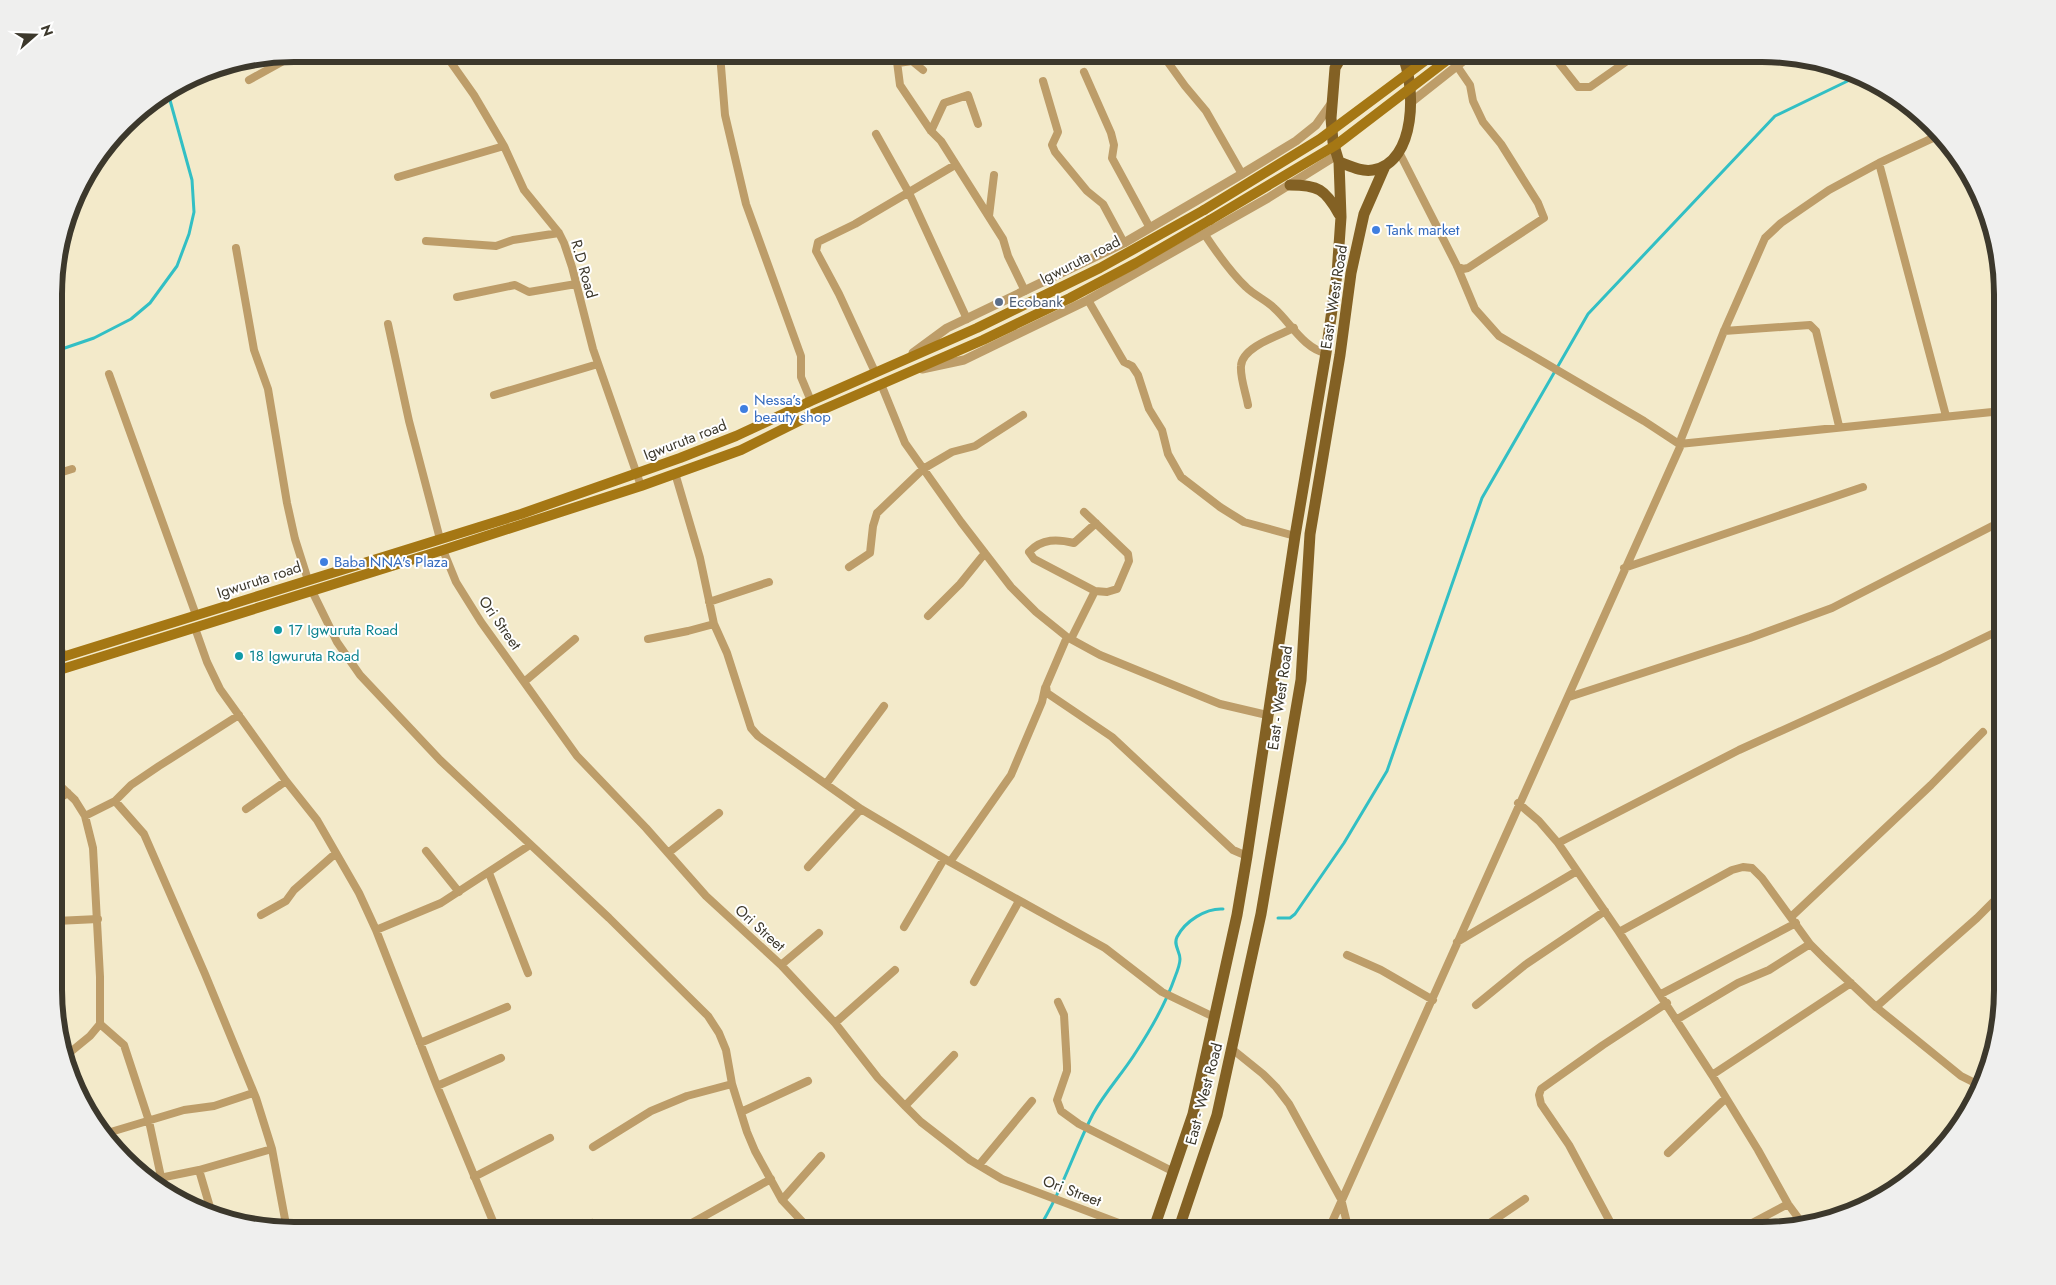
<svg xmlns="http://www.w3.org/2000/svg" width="2056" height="1285" viewBox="0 0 2056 1285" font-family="Jost,sans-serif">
<rect width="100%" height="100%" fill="#f3eaca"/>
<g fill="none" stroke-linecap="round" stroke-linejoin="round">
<path stroke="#32bfc4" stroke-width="3" d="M56,351L94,338L131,319L150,303L177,266L189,234L194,212L192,180L168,93
M1278,918H1290L1295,914L1344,843L1387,771L1482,498L1588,314L1775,116L1858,76
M1037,1231C1061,1194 1073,1153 1093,1114C1105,1092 1123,1073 1136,1052C1151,1029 1166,1003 1175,977C1177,972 1180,964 1180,959C1180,951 1173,945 1177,937C1185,921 1206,908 1223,909"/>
<path stroke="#bd9d69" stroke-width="8" d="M445,54L474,95L504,146L524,190L559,233L564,243L572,267L593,349L641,486
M720,54L725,115L746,204L801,356V377L811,401
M896,54L900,85L904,91L931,131L941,141L1003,239L1008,256L1025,291
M1162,54L1185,86L1206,111L1242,174
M1552,54L1578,87H1590L1637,54
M898,63L912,61L923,70
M1457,66L1470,85L1473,101L1483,122L1501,144L1538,203L1544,218L1468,268L1463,269L1457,266
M1084,72L1111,133L1114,145L1112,158L1150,228
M249,80L296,54
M1043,81L1058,132L1052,145L1055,152L1087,191L1103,204L1124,243
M931,131L944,103L968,95L978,124
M876,134L909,193L967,319
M1399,152L1457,266L1475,309L1499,336L1644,421L1679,444L1724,331L1765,238L1781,223L1829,190L1879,163L1935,137
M1879,163L1946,416
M398,177L504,146
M989,216L994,175
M1205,235C1217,253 1230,272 1246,287C1254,295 1266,300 1274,308C1290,322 1304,349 1326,353
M426,241L496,246L513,240L559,233
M236,248L254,350L268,389L287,503L295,539L308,580
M457,297L515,285L529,292L576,284
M1088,300L1121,357L1124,362L1132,366L1138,375L1149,409L1162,430L1168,454L1181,477L1220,507L1244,522L1295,536
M388,324L409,421L440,539
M1724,331L1810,325L1816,331L1839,426
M875,372L839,294L816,251L818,242L855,224L955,165
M109,374L196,615
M881,384L905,443L961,522L1011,587L1036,612L1067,637L1100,655L1220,704L1267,715
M494,395L598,364
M1248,405C1246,393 1240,378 1241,366C1242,347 1278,336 1294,328
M675,473L700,558L714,624L727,653L751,728L758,736L861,809L950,862L1105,948L1162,992L1214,1017
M56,474L72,469
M443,550L456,582L481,622L577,756L646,828L706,896L781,965L835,1023L878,1078L905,1106L921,1122L970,1160L1002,1179L1140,1231
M849,567L870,553L873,526L877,513L923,469L952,452L975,446L1023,415
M1624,568L1863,487
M312,591L337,642L360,675L440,760L609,918L708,1016L719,1033L726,1050L732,1084L747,1132L755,1151L782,1200L811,1231
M1095,591L1034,559L1029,552C1042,538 1058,539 1074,543L1096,523
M709,602L769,582
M928,616L960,584L985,553
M195,628L207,662L220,689L286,781L317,820L359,893L376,930L437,1086L497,1231
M1067,637L1046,686L1047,693L1112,737L1233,850L1247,856
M648,639L688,631L714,624
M1071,639L1095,591L1107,592L1117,589L1129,561L1128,554L1084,512
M56,640L64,656
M524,682L575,639
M1569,697L1750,638L1832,608L2002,521
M56,782L75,800L85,816L93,848L100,977V1024L90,1036L68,1054
M826,784L884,706
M56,800L68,793
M115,801L144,834L205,974L256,1098L272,1149L287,1230
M1518,803L1539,821L1558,843L1619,932L1712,1075L1758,1150L1788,1204L1802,1223
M246,809L286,781
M85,816L115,801L131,785L159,766L239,715
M1558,843L1739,750L1940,659L2002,629
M426,851L459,892
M668,853L719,813
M950,862L1011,775L1042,702L1045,688
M808,867L861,809
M489,873L528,973
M261,915L286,901L294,890L336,853
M1791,917L1931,785L1983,732
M56,921L98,919
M904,927L944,859
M376,930L441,903L530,845
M1619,932L1732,870L1743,867L1752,868L1762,878L1810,944L1824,958L1876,1007L1961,1076L1981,1086
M1457,942L1577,871
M1347,955L1381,970L1433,1000
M781,965L819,933
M974,982L1019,901
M1661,994L1796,923
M1058,1002L1064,1015L1067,1066V1071L1057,1100L1061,1111L1079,1124L1174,1172
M1476,1005L1525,965L1605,911
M1876,1007L1977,918L2002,893
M1676,1020L1738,983L1769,970L1810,944
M835,1023L895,970
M100,1024L124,1045L149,1121L161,1177
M420,1043L507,1007
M1232,1049L1263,1074L1276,1087L1289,1104L1341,1199L1349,1231
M1712,1075L1851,983
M1978,1083L1986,1075
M437,1086L501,1058
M905,1106L954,1055
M741,1112L808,1081
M104,1134L184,1110L214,1106L253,1093
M593,1147L651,1111L687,1096L732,1084
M1668,1153L1726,1098
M1928,1155L1966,1115
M979,1165L1032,1101
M199,1170L212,1214
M474,1177L550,1138
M150,1180L199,1170L272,1149
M782,1200L821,1156
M690,1224L771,1179
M577,1231L592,1223
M1328,1231L1680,447L1679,444L2002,411
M1478,1231L1525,1199
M1615,1231L1569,1145L1541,1104L1539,1095L1541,1089L1603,1045L1667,1003
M1737,1231L1788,1204"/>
<path stroke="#bd9d69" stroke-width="9" d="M1410,103L1472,54
M913,353L947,328L1124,243L1242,174L1296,141L1316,125L1331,104
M922,369L964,360L1088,300L1268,198L1337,155"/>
<path stroke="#a57714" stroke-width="10" d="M56,659L521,514L680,458L736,436L811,401L977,328L1100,268L1204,210
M56,671L443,550L641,486L741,450L815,413L983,340L1070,298L1136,263L1210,220"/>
<path stroke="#836124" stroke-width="11" d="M1339,162C1350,166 1361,172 1373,170C1417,162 1416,86 1402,54
M1290,185C1318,185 1325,189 1339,214
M1153,1231L1193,1114L1237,915L1247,856L1295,536L1326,353L1337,274L1341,217L1339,162L1333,142L1331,118L1335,68L1343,54
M1178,1231L1217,1115L1261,914L1301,680L1310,534L1340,355L1351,273L1364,214L1385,166"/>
<path stroke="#a57714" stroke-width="10" d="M1204,210L1320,139L1434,54
M1210,220L1336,145L1455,54"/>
</g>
<g fill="#3f7fe0" stroke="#fff" stroke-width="2">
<circle cx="1376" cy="230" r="5"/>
<circle cx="744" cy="409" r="5"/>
<circle cx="324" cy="562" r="5"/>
</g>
<circle fill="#5c6f8a" stroke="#fff" stroke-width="2" cx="999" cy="302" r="5"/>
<g fill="#0f9aa8" stroke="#fff" stroke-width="2">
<circle cx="278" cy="630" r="5"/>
<circle cx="239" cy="656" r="5"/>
</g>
<g text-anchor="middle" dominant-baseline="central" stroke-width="4" stroke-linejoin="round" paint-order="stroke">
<g font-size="15" fill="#366cbe" stroke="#fff" text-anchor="start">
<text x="1386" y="230">Tank market</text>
<text x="754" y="400">Nessa’s<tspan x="754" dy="17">beauty shop</tspan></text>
<text x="334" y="562">Baba NNA's Plaza</text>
</g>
<g font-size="15" fill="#3c382c" stroke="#fff">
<text transform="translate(1080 260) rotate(-27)">Igwuruta road</text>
<text transform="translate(584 269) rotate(74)">R.D Road</text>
<text transform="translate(1334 297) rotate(-81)">East - West Road</text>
<text transform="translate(685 440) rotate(-21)">Igwuruta road</text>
<text transform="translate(259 580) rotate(-18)">Igwuruta road</text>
<text transform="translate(500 623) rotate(55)">Ori Street</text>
<text transform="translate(1280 698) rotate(-82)">East - West Road</text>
<text transform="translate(760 928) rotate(42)">Ori Street</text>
<text transform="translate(1204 1094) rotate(-75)">East - West Road</text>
<text transform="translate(1072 1191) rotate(21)">Ori Street</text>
</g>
<g font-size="15" fill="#4e5e75" stroke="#fff" text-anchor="start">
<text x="1009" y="302">Ecobank</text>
</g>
<g font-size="15" fill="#0d838f" stroke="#fff" text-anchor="start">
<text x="288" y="630">17 Igwuruta Road</text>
<text x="249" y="656">18 Igwuruta Road</text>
</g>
</g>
<path d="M0 0H2056V1285H0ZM294 62H1762A232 232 0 0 1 1994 294V990A232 232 0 0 1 1762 1222H294A232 232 0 0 1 62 990V294A232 232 0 0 1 294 62Z" fill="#efefee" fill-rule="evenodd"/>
<path fill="none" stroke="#3c382c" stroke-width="6" d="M294 62H1762A232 232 0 0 1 1994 294V990A232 232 0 0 1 1762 1222H294A232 232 0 0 1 62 990V294A232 232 0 0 1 294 62Z"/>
<g transform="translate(35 35) rotate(70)" stroke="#ffffff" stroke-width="4" paint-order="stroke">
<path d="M0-4L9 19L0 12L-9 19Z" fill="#3c382c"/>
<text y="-8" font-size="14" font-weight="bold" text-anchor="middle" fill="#3c382c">N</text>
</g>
</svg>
